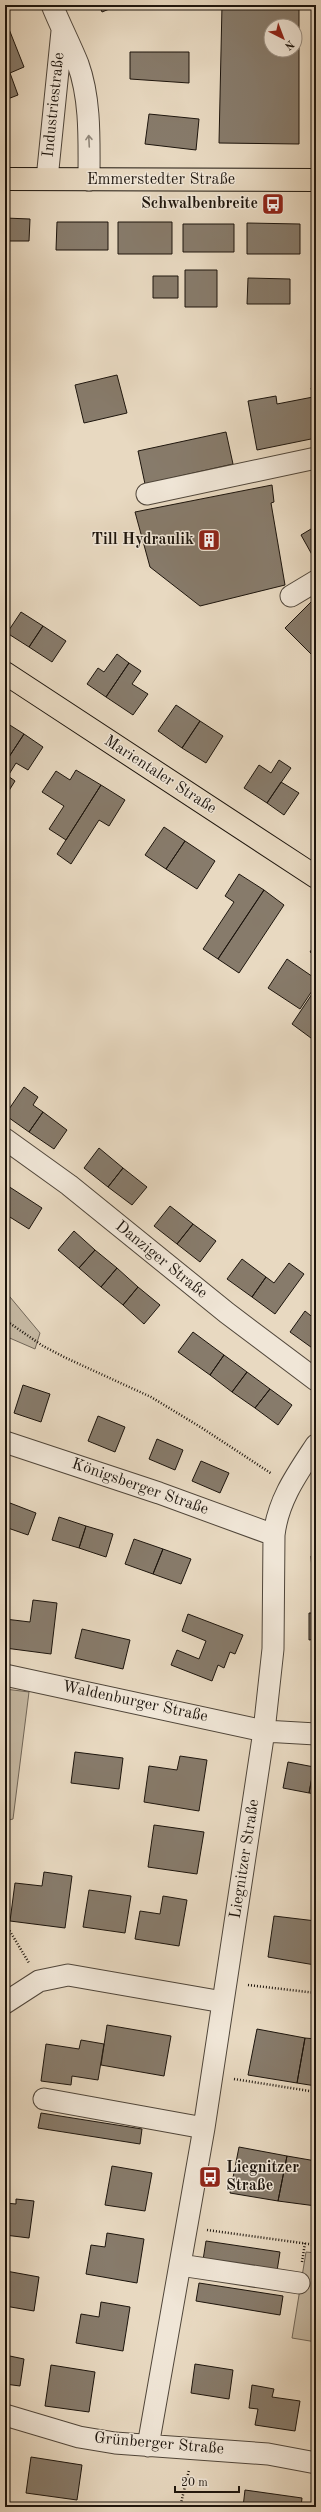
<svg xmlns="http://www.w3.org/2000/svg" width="321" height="2512" viewBox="0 0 321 2512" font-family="'Old Standard TT',serif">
<rect width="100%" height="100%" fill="#e8d9c1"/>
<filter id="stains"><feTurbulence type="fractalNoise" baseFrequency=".005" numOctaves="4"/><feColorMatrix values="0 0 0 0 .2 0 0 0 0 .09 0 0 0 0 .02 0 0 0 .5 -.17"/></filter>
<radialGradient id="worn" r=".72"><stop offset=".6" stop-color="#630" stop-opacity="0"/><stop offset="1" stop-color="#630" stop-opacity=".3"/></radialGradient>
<path fill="#c5b8a2" stroke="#716658" d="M5,1291L40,1333L35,1349L5,1336Z
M5,1689L29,1692L13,1819L5,1821Z
M306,2252L316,2253V2342L292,2338Z"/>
<path fill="#877b6b" stroke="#1d150d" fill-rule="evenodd" d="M99,5H119L102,12Z
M222,5H299V144L219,143ZM271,26H295V50H271Z
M5,19L24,67L10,73L18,95L5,100Z
M130,52H189V83L130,79Z
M149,114L199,119L196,150L145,144Z
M5,218L30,219L29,241H5Z
M57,222H108V250H56Z
M118,222H172V254H118Z
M247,223L300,224V254H247Z
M183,224H234V252H183Z
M185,270H217V307H185Z
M153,276H178V298H153Z
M248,278L290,279V304H247Z
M117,375L127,413L84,423L75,385Z
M316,387V438L257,450L248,401L276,396L277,404L313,397L311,388Z
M226,432L233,464L145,484L138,451Z
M272,485L274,502L271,503L285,585L200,606L150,567L135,512Z
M316,526V560H315L301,535Z
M316,597V659L285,628Z
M21,612L43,626L29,647L7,633Z
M43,626L66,641L52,662L29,647Z
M117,654L129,663L106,697L87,684L98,668L104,672Z
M129,663L141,671L132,684L148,694L133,715L106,697Z
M176,705L200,721L182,748L158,731Z
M200,721L223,736L206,763L182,748Z
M5,722L24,734L5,763Z
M24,734L43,747L28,770L16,763L8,776L15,781L5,797V763Z
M279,760L291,768L267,803L244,788L259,765L271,773Z
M76,770L101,785L66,840L49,829L64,806L42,792L56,771L70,780Z
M281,782L299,793L284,815L267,803Z
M101,785L125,800L109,826L99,820L71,864L57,854Z
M164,827L185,841L166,869L145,855Z
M185,841L215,861L197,889L166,869Z
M239,874L264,890L218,959L203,949L234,902L225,896Z
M264,890L284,905L239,973L218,959Z
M316,943V956L310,952Z
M287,959L316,979V985L300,1009L268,988Z
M312,994L316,997L315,1041L292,1024Z
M24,1087L38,1097L33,1105L43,1112L29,1132L5,1115Z
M43,1112L67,1130L54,1149L29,1132Z
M99,1148L123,1168L108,1187L84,1168Z
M123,1168L147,1187L132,1205L108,1187Z
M8,1186L42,1208L29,1229L5,1214V1191Z
M170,1206L193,1224L177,1244L154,1226Z
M193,1224L216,1241L200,1262L177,1244Z
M74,1231L95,1250L79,1268L58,1250Z
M95,1250L117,1268L101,1287L79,1268Z
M242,1259L266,1277L252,1297L227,1279Z
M289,1263L304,1274L275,1314L252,1297L266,1277L274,1283Z
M117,1268L138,1287L123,1305L101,1287Z
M138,1287L160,1305L144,1324L123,1305Z
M305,1311L316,1320L315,1350L290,1332Z
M193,1332L224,1355L210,1375L178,1352Z
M224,1355L247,1372L232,1392L210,1375Z
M247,1372L270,1389L255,1408L232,1392Z
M23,1385L50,1394L41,1422L14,1413Z
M270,1389L292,1405L278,1425L255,1408Z
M98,1416L125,1427L115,1452L88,1441Z
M157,1439L183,1450L175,1470L149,1459Z
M201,1461L229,1473L220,1493L192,1481Z
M5,1502L10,1503L5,1517Z
M10,1503L36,1513L28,1535L5,1527V1517Z
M59,1517L86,1526L79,1548L52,1540Z
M86,1526L113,1534L106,1557L79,1548Z
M134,1539L163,1549L153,1574L125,1564Z
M163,1549L191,1559L181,1584L153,1574Z
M316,1555V1584H313L311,1556Z
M33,1600L57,1603L51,1654L5,1648V1619L30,1622Z
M309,1613H316V1639L309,1640Z
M188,1614L243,1635L235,1654L230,1652L224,1668L218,1665L212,1681L171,1665L177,1650L199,1659L206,1641L182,1631Z
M82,1629L130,1640L123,1669L75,1658Z
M75,1752L123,1758L119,1789L71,1783Z
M180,1756L207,1760L199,1811L144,1802L149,1766L177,1770Z
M288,1762L314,1767L309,1793L283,1788Z
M314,1767H316V1794L309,1793Z
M154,1825L204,1832L197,1874L148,1867Z
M44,1872L72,1876L65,1928L10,1921L15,1883L42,1886Z
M89,1890L131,1896L125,1933L83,1927Z
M163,1896L187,1900L179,1946L135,1939L140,1911L160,1914Z
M274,1916L316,1921L315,1965L268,1957Z
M107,2025L171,2036L164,2076L101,2065Z
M257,2029L305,2038L297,2083L248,2075Z
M305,2038L316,2039V2086L297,2083Z
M81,2040L104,2044L98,2080L72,2076L71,2085L41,2081L46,2044L79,2049Z
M41,2113L142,2129L140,2144L38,2128Z
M239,2147L287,2156L278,2201L230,2193Z
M287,2156L316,2161V2206L278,2201Z
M112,2166L152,2173L145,2211L105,2205Z
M16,2199L34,2201L29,2238L5,2235V2203L16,2204Z
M107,2233L144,2239L137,2283L86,2274L91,2245L105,2247Z
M206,2241L280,2252L277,2271L203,2260Z
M6,2271L39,2277L34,2311L5,2306Z
M199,2283L283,2296L280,2315L196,2301Z
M101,2302L130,2307L123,2351L76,2343L81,2314L99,2317Z
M5,2355L24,2359L20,2386L5,2384Z
M195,2364L233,2370L229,2399L191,2393Z
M51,2365L95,2372L89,2412L45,2406Z
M252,2385L274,2389L272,2397L300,2401L295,2431L255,2425L258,2409L249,2408Z
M316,2419V2436H313Z
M31,2457L82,2465L77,2500L26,2493Z
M245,2490L302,2498L301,2507H243Z"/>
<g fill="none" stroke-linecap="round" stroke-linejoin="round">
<g stroke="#50463a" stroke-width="23">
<path id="minor" d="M52,5C60,25 70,44 78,64C91,100 89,142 89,180
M47,179L62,31
M147,494L316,458
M291,596L316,581
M5,1139L69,1185L227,1313L316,1380
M5,1442L159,1493L274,1535
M5,1675L264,1731L316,1734
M5,2003L39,1981L68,1975L223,2002
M44,2099L204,2128
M180,2265L299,2283
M5,2415L79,2437L115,2443L268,2454L316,2463
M148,2446L204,2128L264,1731L273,1649L274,1535C278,1500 297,1474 316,1445"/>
</g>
<g stroke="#1d150d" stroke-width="24">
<path id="major" d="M5,179L316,180
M5,673L316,877"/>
</g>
<path stroke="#1d150d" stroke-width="2.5" stroke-dasharray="1 2" stroke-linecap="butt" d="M5,1320L43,1346L66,1358L151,1397L202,1428L272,1474
M5,1923L29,1963
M248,1985L316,1993
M234,2079L316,2092
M207,2230L316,2245
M302,2262L305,2243
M180,2507L189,2470"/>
<use href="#minor" stroke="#f0e6d7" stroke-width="21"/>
<use href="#major" stroke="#e8d9c1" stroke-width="22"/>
</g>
<defs><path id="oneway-shaft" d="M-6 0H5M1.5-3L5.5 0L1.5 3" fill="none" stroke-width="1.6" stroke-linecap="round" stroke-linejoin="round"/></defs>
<use stroke="#91887c" href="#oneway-shaft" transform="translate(89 141) rotate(-93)"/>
<defs>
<g id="bus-square" transform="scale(1.15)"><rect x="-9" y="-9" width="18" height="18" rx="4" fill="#8f2418" stroke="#f0e6d7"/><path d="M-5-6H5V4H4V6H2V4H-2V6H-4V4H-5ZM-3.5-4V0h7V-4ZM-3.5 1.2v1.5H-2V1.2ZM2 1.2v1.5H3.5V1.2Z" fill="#fff"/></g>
<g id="building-square" transform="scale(1.15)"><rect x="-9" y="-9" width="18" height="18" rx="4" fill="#8f2418" stroke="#f0e6d7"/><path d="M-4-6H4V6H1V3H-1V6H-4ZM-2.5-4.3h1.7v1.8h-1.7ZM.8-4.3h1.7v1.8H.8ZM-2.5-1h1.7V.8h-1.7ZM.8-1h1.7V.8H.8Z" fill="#fff"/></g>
</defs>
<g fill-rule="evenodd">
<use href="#bus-square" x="273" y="204"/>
<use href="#building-square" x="209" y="540"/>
<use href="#bus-square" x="210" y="2177"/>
</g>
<g text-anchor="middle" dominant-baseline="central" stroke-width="3" stroke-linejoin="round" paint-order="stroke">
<g font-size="16" fill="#1d150d" stroke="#f0e6d7">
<text transform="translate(54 105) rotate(-84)">Industriestraße</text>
<text x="161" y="180">Emmerstedter Straße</text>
<text transform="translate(160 775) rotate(33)">Marientaler Straße</text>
<text transform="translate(161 1260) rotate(39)">Danziger Straße</text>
<text transform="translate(140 1487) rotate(19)">Königsberger Straße</text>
<text transform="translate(135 1702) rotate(12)">Waldenburger Straße</text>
<text transform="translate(245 1859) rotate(-81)">Liegnitzer Straße</text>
<text transform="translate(159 2444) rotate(5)">Grünberger Straße</text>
</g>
<g font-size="16" font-weight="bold" fill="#1d150d" stroke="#f0e6d7" text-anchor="end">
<text x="258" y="204">Schwalbenbreite</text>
<text x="194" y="540">Till Hydraulik</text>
<text x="226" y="2168" text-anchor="start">Liegnitzer<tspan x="226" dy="18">Straße</tspan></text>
</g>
</g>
<rect width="321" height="2512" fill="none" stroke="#e8d9c1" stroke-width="20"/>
<rect x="6" y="6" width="309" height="2500" fill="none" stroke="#1d150d" stroke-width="2"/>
<rect x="10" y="10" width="301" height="2492" fill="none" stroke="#1d150d"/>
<g transform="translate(283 38) rotate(138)"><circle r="19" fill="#f0e6d7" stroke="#9c9286"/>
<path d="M0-3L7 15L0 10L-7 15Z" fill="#8f2418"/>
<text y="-6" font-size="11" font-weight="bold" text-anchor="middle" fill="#1d150d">N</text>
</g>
<path d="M175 2486v6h64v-6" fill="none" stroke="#1d150d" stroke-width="2"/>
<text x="181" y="2486" font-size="12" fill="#1d150d" stroke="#f0e6d7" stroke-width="3" paint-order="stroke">20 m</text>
<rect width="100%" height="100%" filter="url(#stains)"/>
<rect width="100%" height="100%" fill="url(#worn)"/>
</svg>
